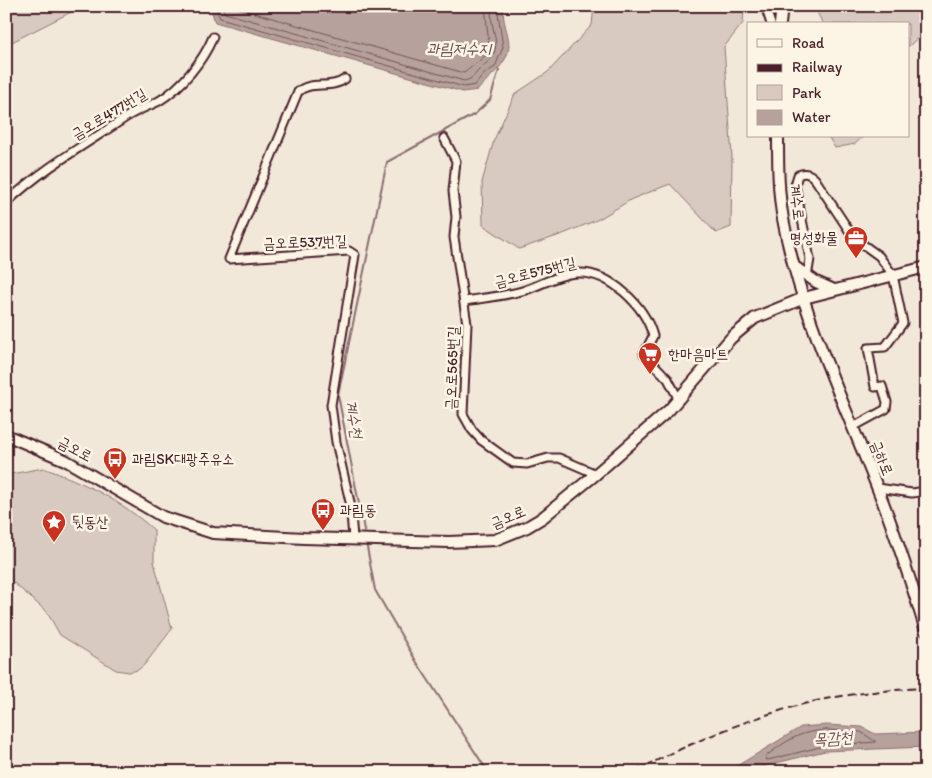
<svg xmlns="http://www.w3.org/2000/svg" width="932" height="778" viewBox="0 0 932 778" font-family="Itim,'Poor Story',sans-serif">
<rect width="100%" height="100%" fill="#f1e8da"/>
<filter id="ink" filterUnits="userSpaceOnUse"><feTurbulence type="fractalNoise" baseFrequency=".02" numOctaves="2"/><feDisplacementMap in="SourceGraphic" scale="10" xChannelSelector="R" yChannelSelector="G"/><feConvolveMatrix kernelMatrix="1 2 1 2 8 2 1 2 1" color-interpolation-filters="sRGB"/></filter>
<g filter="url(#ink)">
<path fill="#d8cac0" stroke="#917476" d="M6,6H83L6,45Z
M594,6H744L743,23L724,47L732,157L731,227L716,233L670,184L632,199L599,219L563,234L519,249L483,225L482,182L494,140L515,94L548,72L592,25Z
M814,6H926V30L908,47V24H823Z
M828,136H864L855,144L835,148Z
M43,468C86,483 120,500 154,530V562L172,629L145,664L138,670L129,672L116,670L60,635L47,612L6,576V475Z"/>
<path fill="#b6a19c" stroke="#8b6d6f" d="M210,6H504C501,20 509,32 509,46C508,65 488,77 478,90L463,92L215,22Z
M826,725L862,727L875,734L926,732V747L825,751L768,765L755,772H727L801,727Z"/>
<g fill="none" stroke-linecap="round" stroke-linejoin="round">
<path stroke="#755358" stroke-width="1" d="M215,6L220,18L464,87L475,85L485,73L495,67L503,47L498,13L499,6
M222,6L225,13L464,81C474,79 475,73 482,67C509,46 487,32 492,6
M230,6L464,73L484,57L489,45L485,6
M826,730L861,732L876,742L824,746L768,760L765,759L766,756C788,740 798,732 826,730Z"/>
<path stroke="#8b6d6f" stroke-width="2" d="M365,535L338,395L387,162L475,114L490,100L499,70
M366,542L375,590L416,661L488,772"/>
<g stroke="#4a1f2b" stroke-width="11">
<path id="minor" d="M765,6L771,24
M345,79C331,90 310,80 298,92L229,259L349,251L355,255L331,405L336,442L350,502L353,538
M444,138L456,161L453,191L456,217L454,237L467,324L463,414L472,430L481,440L513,463L527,464L548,458H559L596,474
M6,203C43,168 86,144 128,116C138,110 149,106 159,101C182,87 203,61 213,37
M807,277L810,259L795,185L798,175C805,172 810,173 815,179L854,238L879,256L893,275L903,323L885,347L868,348L875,387L882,386L887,402L886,409L853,427
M465,301C484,298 504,296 522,291C540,286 557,274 577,273C610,271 645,306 653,336L644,354L668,379L679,400
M878,488L912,493L926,491"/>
</g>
<g stroke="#4a1f2b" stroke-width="14">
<path id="secondary" d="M780,24L782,6
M778,136C778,164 778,192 783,219C800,312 843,400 877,487C896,534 911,582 926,631
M795,267L816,282L834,290
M6,435L65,460L163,517L213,533L304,538L449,542L495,540L527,527L542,518L596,474L669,410L731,338L755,318L804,298L926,267"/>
</g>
<use href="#minor" stroke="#fcf5e5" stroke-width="7"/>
<use href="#secondary" stroke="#fcf5e5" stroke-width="10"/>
<path stroke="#4a1f2b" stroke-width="2" stroke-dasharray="8 4" stroke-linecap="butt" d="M634,772C692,742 752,716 816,701C852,693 889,690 926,688"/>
</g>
</g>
<defs>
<g id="office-pin" transform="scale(1.25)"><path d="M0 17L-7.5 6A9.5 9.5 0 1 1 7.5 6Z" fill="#c8321e" stroke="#fcf5e5"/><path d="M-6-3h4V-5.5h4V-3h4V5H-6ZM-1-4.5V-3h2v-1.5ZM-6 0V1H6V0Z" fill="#fff"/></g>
<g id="supermarket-pin" transform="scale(1.25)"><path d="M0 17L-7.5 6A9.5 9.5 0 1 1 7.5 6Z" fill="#c8321e" stroke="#fcf5e5"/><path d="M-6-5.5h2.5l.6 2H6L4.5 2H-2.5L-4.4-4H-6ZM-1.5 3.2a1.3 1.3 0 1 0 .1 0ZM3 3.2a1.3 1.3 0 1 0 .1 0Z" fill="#fff"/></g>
<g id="bus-pin" transform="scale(1.25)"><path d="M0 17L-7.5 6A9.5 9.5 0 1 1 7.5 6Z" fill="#c8321e" stroke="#fcf5e5"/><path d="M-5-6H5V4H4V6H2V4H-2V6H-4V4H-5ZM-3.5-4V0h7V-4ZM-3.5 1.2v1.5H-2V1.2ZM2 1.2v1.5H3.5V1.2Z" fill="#fff"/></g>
<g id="sight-pin" transform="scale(1.25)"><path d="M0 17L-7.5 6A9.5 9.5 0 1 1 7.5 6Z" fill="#c8321e" stroke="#fcf5e5"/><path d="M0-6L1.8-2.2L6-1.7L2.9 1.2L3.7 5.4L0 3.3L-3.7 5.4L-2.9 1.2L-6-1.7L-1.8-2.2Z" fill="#fff"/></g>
</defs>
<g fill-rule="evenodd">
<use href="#office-pin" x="856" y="238"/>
<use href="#supermarket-pin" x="650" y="354"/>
<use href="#bus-pin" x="115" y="459"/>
<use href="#bus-pin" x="323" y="510"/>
<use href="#sight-pin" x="54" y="522"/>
</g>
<g text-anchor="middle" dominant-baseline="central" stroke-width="5" stroke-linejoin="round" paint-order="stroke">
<g font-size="15" fill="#4a1f2b" stroke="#fcf5e5">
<text transform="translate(109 114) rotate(-31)">금오로477번길</text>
<text transform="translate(797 202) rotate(83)">계수로</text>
<text transform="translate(305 242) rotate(-2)">금오로537번길</text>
<text transform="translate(535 272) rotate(-14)">금오로575번길</text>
<text transform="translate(452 368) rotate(-88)">금오로565번길</text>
<text transform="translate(75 449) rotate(28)">금오로</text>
<text transform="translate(882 458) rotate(68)">금하로</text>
<text transform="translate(508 517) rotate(-23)">금오로</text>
</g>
<g font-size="15" fill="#4a1f2b" stroke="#fcf5e5" text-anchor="start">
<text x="838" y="238" text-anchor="end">명성화물</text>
<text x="668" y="354">한마음마트</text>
<text x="132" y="459">과림SK대광주유소</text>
<text x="340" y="510">과림동</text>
<text x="72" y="522">뒷동산</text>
</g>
<g font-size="16" font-style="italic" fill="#704c53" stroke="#fcf5e5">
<text x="459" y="48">과림저수지</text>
<text transform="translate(354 419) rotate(80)">계수천</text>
<text transform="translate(833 738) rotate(-4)">목감천</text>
</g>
</g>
<rect width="932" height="778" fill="none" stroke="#fcf5e5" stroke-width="25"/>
<rect x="12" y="12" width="907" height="753" fill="none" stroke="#4a1f2b" stroke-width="2" filter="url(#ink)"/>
<rect x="747" y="22" width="162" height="115" fill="#fcf5e5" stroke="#b59f9b"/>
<rect x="757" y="39" width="25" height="8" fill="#fcf5e5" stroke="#b59f9b"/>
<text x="792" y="48" font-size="15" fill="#4a1f2b">Road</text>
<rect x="757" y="64" width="25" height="8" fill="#4a1f2b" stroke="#b59f9b"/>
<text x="792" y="72" font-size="15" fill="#4a1f2b">Railway</text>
<rect x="757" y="85" width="25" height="15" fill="#d8cac0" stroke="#b59f9b"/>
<text x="792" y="98" font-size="15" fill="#4a1f2b">Park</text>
<rect x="757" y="110" width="25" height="15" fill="#b6a19c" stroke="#b59f9b"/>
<text x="792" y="122" font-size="15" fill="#4a1f2b">Water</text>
</svg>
